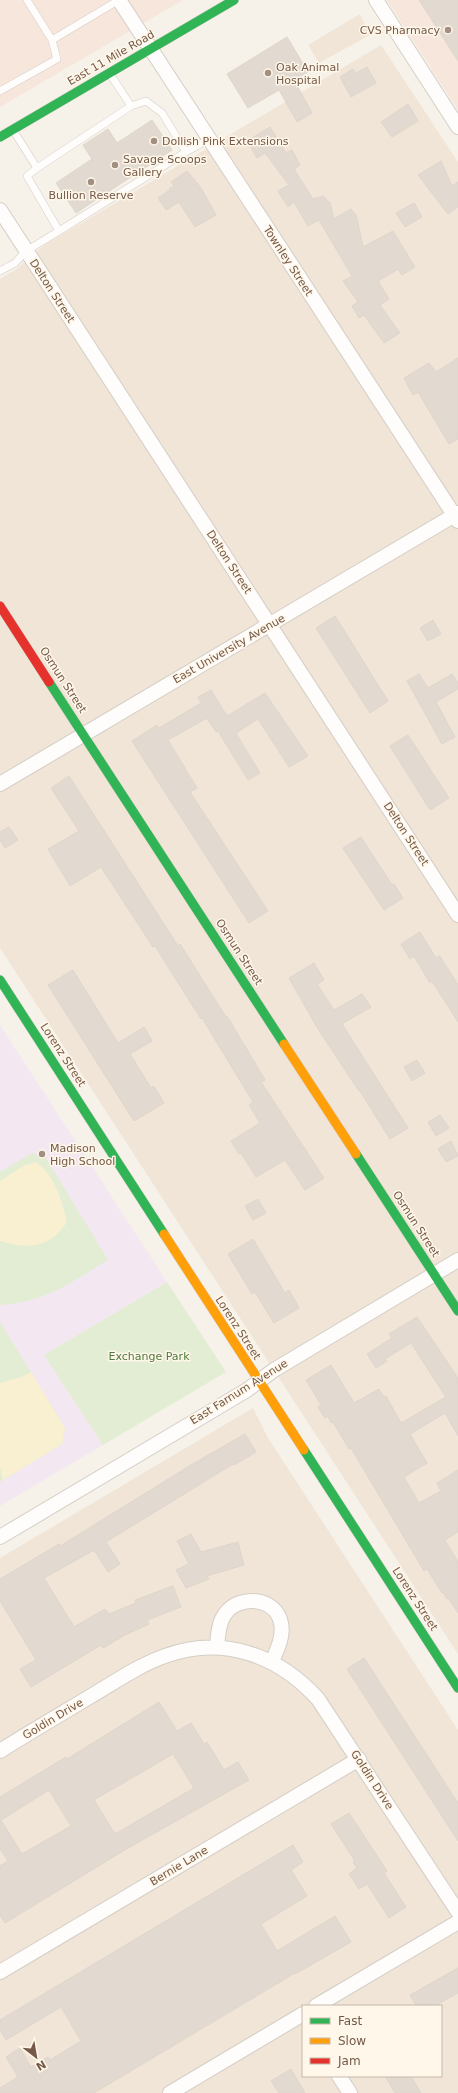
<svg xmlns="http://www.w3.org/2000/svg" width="458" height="2093" viewBox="0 0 458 2093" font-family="'DejaVu Sans',sans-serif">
<rect width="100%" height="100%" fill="#f6f2e9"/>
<path fill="#f0e5d6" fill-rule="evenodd" d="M360,14L370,35L319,63L308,45Z
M381,45L458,162V1654L0,948V279L15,270L43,246Z
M253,1408L268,1438L458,1730V2093H0V1558ZM303,2006H441V2076H303Z"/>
<path fill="#f6e6dc" d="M0,0H183L0,107Z
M387,0H458V110Z"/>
<path fill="#f3e8f1" d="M0,1025L167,1282L44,1355L103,1445L0,1506Z"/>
<path fill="#e2edd4" d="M32,1153L46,1158L108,1260C70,1283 46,1302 0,1305V1172Z
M167,1282L226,1372L103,1445L44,1355Z
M0,1322L65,1428L62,1444L0,1482Z"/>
<path fill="#f9f0d1" d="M36,1162C55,1174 62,1202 67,1222C51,1248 27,1250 0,1241V1181L23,1166Z
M31,1372L65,1428L62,1444L3,1480L0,1467V1383L21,1377Z"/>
<path fill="#e2dad1" stroke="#dfd5cb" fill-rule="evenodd" d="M419,0H458V61Z
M287,37L308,72L294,80L312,113L297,122L279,90L248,108L227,74Z
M367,67L376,83L351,97L340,77L353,69L356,73Z
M408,104L418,121L392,137L381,122Z
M152,120L172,150L76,213L56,183L92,159L83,145L108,129L117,143Z
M270,127L286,153L292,150L300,165L294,169L313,199L323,196L330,203L334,219L351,209L356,215L363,247L393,231L415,267L402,275L398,269L378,281L389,299L380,305L400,333L384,343L364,315L359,318L352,306L358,302L343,281L352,276L319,220L308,226L294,202L288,207L278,191L289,185L265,153L257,158L247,141Z
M441,161L452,186L458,182V207L448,214L418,175Z
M187,171L201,188L216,215L195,227L179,202L166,210L158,198L170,190L169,189L174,186L171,182Z
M414,203L422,217L405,227L396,213Z
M458,358V439L449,444L418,392L413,395L404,378L429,363L436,372Z
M335,616L388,701L370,713L316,628Z
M433,620L441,634L428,641L420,628Z
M419,674L428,688L452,674L458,683V689L436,702L455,737L442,744L407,681Z
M211,690L227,716L265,693L308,756L289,767L258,719L236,733L260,773L248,780L218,731L216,732L207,718L168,740L197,788L190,792L268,911L249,923L132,741L157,725L159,728L201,703L198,697Z
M408,735L449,798L430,810L390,746Z
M69,776L178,946L180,944L226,1017L227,1016L265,1080L261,1082L324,1178L305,1190L285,1160L256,1177L241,1153L239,1154L231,1141L260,1123L249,1105L253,1102L202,1018L201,1019L155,946L153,947L101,867L70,886L48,849L79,831L51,788Z
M9,827L18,840L5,848L0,840V832Z
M361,837L392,885L394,884L403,898L384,910L343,848Z
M420,932L436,958L440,956L458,985V1022L432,981L430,983L414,956L410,959L401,944Z
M314,963L324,980L317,984L334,1010L362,994L371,1007L342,1024L408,1128L390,1139L360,1091H359L318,1029L289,978Z
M73,970L118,1043L144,1027L152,1041L130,1054L151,1088L154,1086L164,1103L134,1121L48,985Z
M417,1060L425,1073L412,1081L404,1067Z
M440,1115L449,1128L436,1136L428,1122Z
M451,1141L458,1156L446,1162L438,1149Z
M258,1199L266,1213L253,1220L245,1206Z
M253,1239L285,1293L289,1290L299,1308L274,1323L255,1292L252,1294L228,1254Z
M417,1317L458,1378V1436L445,1413L410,1434L427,1463L404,1477L419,1503L441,1491L437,1483L458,1470V1532L445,1540L458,1562V1613L448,1598L447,1599L443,1592L442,1593L427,1569L424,1571L351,1448L349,1449L333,1422L331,1423L328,1416L325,1418L318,1407L321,1405L306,1380L331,1365L354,1403L379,1389L384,1397L386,1396L401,1423L446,1397L411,1343L385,1359L387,1361L376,1368L367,1354L392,1338L389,1334Z
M245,1434L256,1452L234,1465L233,1464L106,1542L120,1564L108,1572L94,1550L44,1578L74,1627L105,1609L109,1614L136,1603L135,1600L173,1586L181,1607L147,1620L149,1624L125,1635L103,1648L101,1645L31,1687L20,1669L36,1660L0,1601V1579L59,1544L60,1546L191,1465Z
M191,1534L201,1552L238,1542L244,1565L207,1576L209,1579L186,1588L176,1570L189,1564L177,1541Z
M364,1658L458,1803V1841L347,1669Z
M159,1702L177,1731L191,1723L204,1744L207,1742L224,1770L238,1762L249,1780L128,1848L5,1923L0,1915V1866L8,1861L0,1849V1797L66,1757L67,1759ZM173,1754L194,1788L115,1834L94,1800ZM49,1790L71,1826L22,1854L1,1820Z
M349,1813L387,1871L384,1873L406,1907L389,1918L367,1884L359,1889L349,1874L357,1868L353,1862L355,1861L331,1824Z
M293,1845L303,1862L291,1870L307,1896L261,1924L277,1951L335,1916L351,1942L295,1974V1973L94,2093H0V2088L18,2077L6,2057L20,2048L31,2067L48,2057L50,2060L81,2041L61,2007L6,2040L0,2030V2020Z
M458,1968V1993L434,2006H416L410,1995Z
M291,2069L305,2093H279L271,2081Z
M385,2076H411L421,2093H395Z"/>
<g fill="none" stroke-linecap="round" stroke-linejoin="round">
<g stroke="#d4cec6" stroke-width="8">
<path id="lane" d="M52,40L119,0
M0,91L57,59L52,40L27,0
M131,106L146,101L162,113L186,152L209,139
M13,130L37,168L131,106L110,74
M37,168L27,176L59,231L186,152
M0,271L15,263L26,251L59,231"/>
</g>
<g stroke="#d4cec6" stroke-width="16">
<path id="street" d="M119,0L458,521
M376,0L458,127
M0,210L458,915
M0,784L458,513
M0,1537L247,1390L274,1370L458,1260
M217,1647C218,1637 218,1623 225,1614C239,1594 276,1597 281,1623C284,1636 277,1650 272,1662
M0,1751C30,1732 61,1714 91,1696C115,1682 139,1665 165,1656C223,1635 278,1655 318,1699L458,1912
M0,1972L359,1759
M316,2006L458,1922
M339,2076L350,2093
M170,2093L303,2014"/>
</g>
<g stroke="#d5cec6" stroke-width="10">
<path id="fast" d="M0,137L234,0
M49,682L284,1044
M0,980L164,1234
M356,1154L458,1311
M304,1450L458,1688"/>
</g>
<g stroke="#d5cec6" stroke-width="10">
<path id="slow" d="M284,1044L356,1154
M164,1234L304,1450"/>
</g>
<g stroke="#d5cec6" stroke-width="10">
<path id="jam" d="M0,606L49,682"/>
</g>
<use href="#lane" stroke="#fefdfc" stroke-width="7"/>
<use href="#street" stroke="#fefdfc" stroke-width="14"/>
<use href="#fast" stroke="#30b455" stroke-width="9"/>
<use href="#slow" stroke="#ff9f0a" stroke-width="9"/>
<use href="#jam" stroke="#e5322d" stroke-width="9"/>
</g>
<g fill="#a28f81" stroke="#fff7e9" stroke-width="1.5">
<circle cx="448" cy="30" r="4"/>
<circle cx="268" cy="73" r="4"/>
<circle cx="154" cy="141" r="4"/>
<circle cx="115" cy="165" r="4"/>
<circle cx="91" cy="182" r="4"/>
<circle cx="42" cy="1154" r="4"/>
</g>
<g text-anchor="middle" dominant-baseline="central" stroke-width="3" stroke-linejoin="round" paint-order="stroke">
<g font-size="11" fill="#745949" stroke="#fff7e9" text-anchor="start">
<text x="440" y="30" text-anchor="end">CVS Pharmacy</text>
<text x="276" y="67">Oak Animal<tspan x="276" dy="13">Hospital</tspan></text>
<text x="162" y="141">Dollish Pink Extensions</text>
<text x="123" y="159">Savage Scoops<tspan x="123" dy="13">Gallery</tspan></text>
<text x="91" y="195" text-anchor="middle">Bullion Reserve</text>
<text x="50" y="1148">Madison<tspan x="50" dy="13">High School</tspan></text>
</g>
<g font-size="11" fill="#745949" stroke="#fff7e9">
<text transform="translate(111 58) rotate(-30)">East 11 Mile Road</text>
<text transform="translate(288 261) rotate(57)">Townley Street</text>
<text transform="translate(52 291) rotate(57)">Delton Street</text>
<text transform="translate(229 562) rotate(57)">Delton Street</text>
<text transform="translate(229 649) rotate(-30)">East University Avenue</text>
<text transform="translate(63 680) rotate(57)">Osmun Street</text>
<text transform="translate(406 834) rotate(57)">Delton Street</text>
<text transform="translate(239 952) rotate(57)">Osmun Street</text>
<text transform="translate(63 1055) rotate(57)">Lorenz Street</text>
<text transform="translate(416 1224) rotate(57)">Osmun Street</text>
<text transform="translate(238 1328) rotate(57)">Lorenz Street</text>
<text transform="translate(239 1392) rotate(-32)">East Farnum Avenue</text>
<text transform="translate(415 1599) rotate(57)">Lorenz Street</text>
<text transform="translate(53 1719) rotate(-31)">Goldin Drive</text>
<text transform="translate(372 1780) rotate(57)">Goldin Drive</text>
<text transform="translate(179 1866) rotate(-31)">Bernie Lane</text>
</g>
<g font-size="11" fill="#517a41" stroke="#fff7e9">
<text x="149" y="1356">Exchange Park</text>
</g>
</g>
<rect x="302" y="2005" width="140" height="72" fill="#fff7e9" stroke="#c7b8a9"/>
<rect x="310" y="2018" width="20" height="6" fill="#30b455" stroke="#c7b8a9"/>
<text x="338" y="2025" font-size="12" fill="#745949">Fast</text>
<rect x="310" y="2038" width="20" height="6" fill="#ff9f0a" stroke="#c7b8a9"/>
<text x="338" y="2045" font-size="12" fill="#745949">Slow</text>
<rect x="310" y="2058" width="20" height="6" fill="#e5322d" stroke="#c7b8a9"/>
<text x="338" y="2065" font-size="12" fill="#745949">Jam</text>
<g transform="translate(36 2057) rotate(149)" stroke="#fff7e9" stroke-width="3" paint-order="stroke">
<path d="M0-3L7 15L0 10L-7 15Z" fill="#745949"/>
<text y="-6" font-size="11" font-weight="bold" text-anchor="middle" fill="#745949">N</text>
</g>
</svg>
